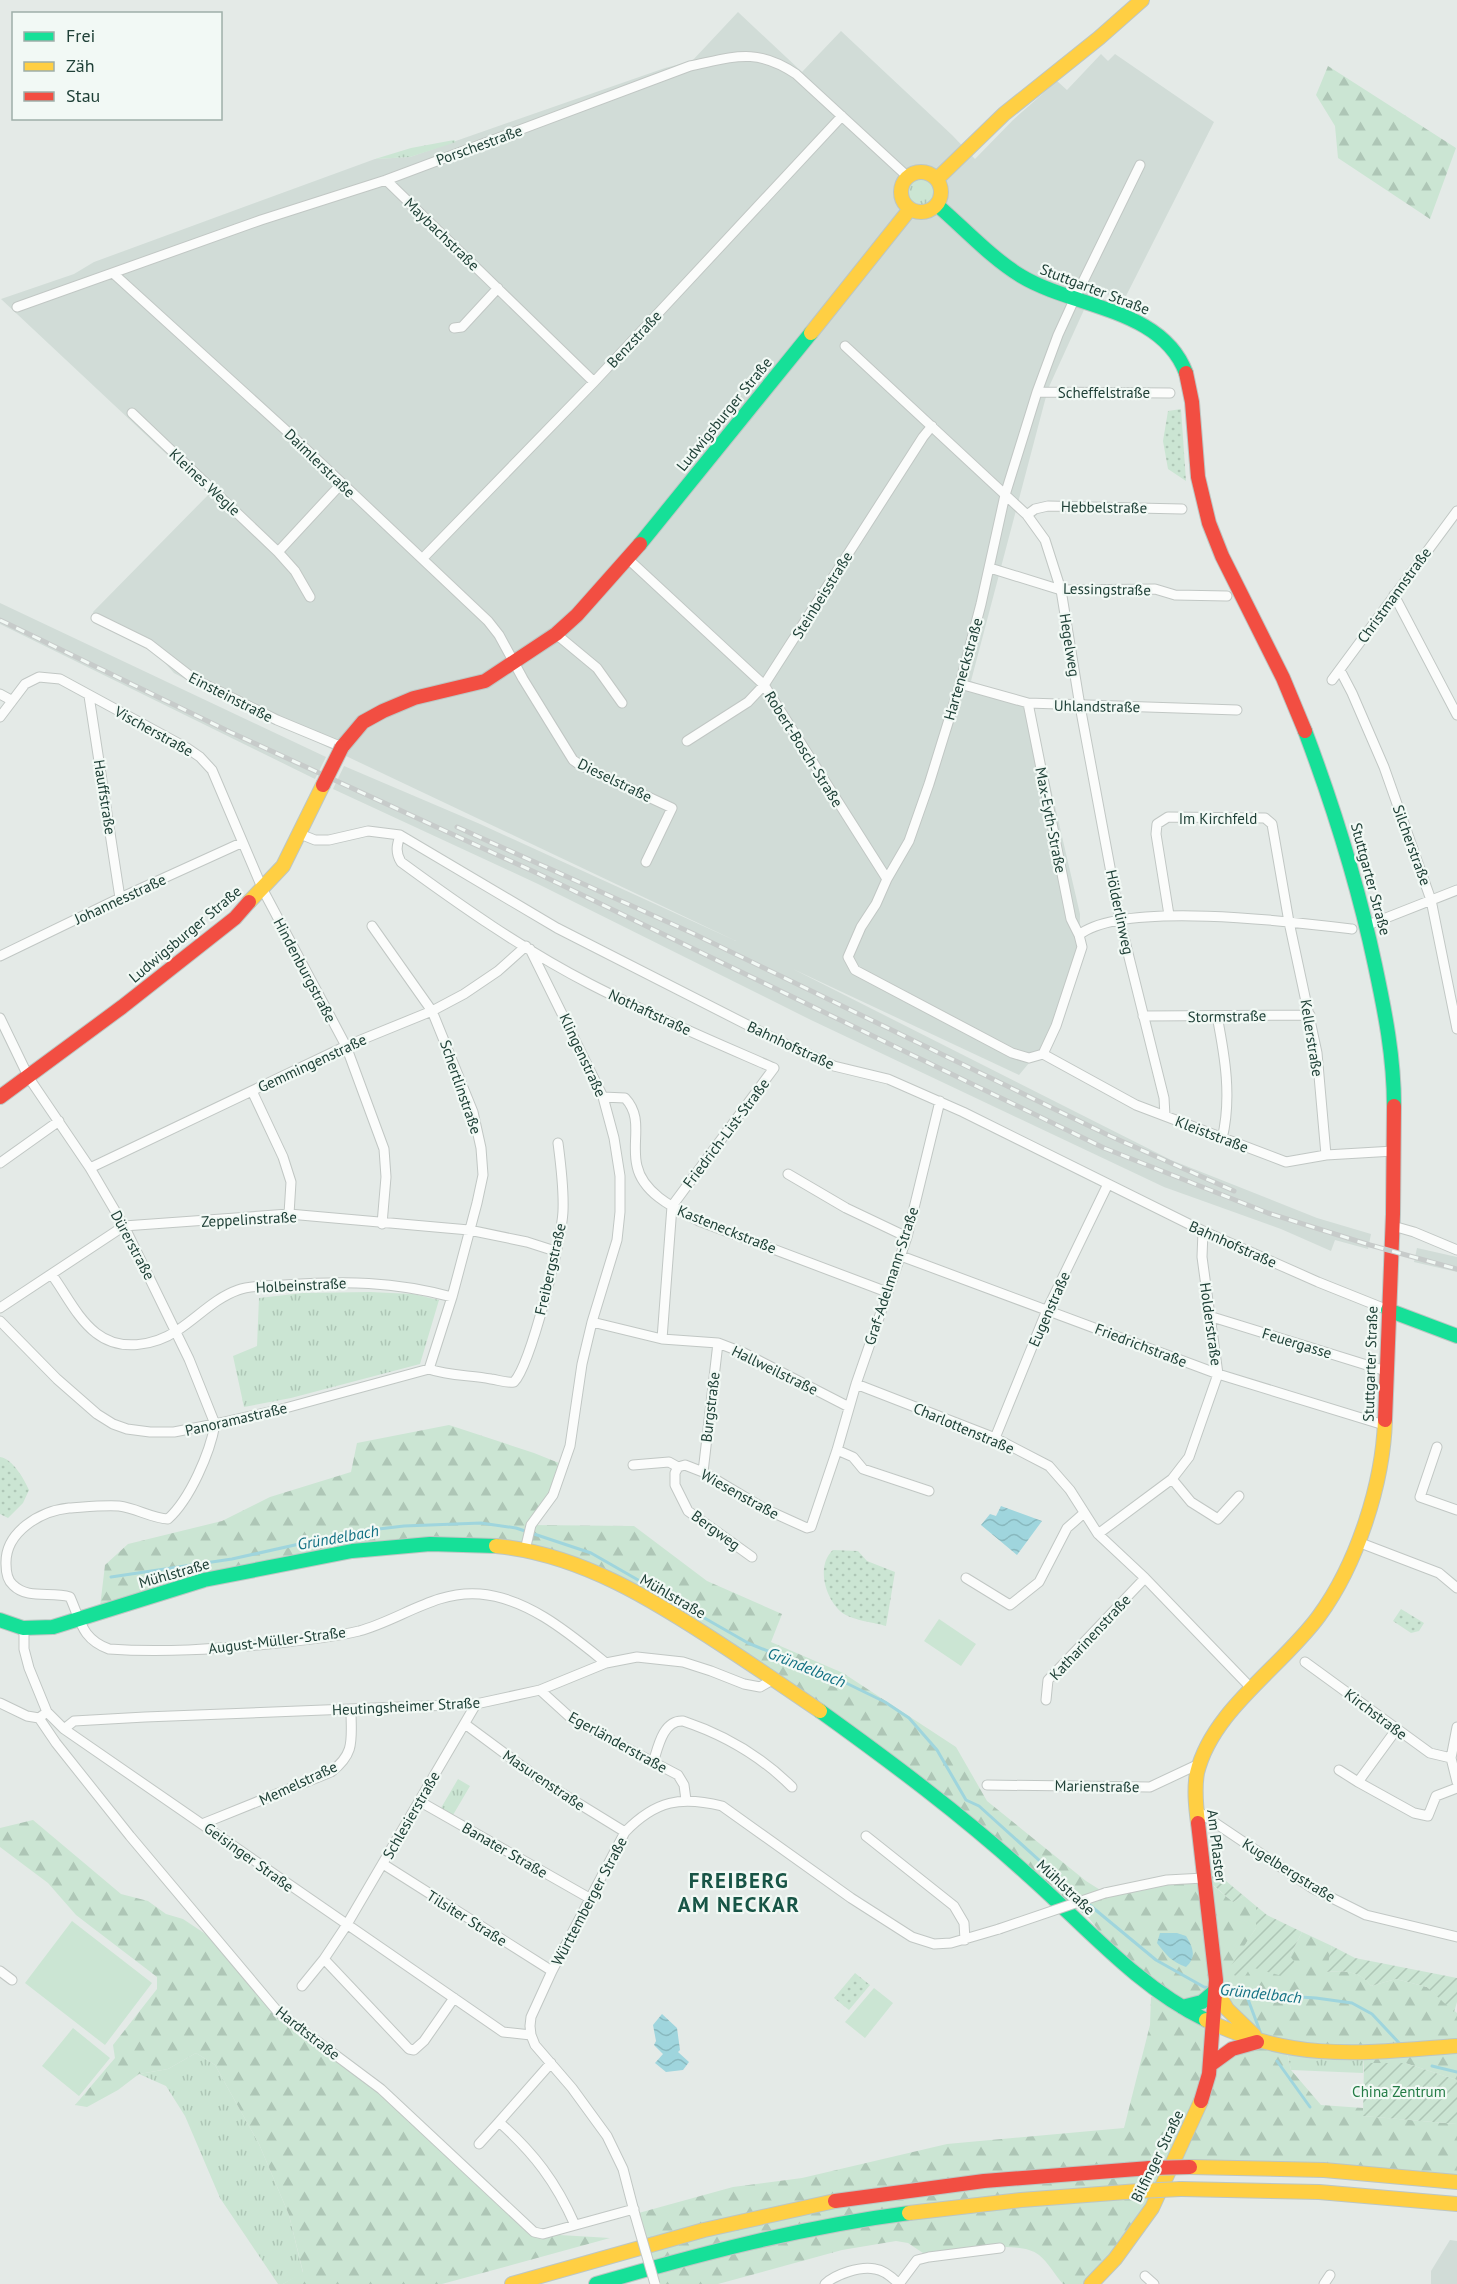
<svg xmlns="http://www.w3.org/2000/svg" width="1457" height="2284" viewBox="0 0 1457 2284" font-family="'PT Sans',sans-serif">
<defs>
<pattern id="grass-tufts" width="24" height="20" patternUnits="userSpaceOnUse" patternTransform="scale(1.5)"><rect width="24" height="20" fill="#cbe5d3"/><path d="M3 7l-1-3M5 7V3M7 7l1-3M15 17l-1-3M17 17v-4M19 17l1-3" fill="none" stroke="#aec6b6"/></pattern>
<pattern id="forest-firs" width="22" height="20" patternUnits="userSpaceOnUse" patternTransform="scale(1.5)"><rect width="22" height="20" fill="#cbe5d3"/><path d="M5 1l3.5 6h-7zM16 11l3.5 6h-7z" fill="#aec6b6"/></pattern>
<pattern id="park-dots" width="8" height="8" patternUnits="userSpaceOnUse" patternTransform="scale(1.5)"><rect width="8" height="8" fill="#cbe5d3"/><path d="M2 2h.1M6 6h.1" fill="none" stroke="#aec6b6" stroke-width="1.8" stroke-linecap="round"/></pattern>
<pattern id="garden-furrows" width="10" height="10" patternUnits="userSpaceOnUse" patternTransform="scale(1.5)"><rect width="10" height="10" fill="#cbe5d3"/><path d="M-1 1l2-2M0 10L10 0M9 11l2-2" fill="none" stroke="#aec6b6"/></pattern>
<pattern id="water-waves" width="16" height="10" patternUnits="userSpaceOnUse" patternTransform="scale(1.5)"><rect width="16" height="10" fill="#9fd5dd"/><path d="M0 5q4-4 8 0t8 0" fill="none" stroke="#88b8be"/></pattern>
</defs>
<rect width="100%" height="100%" fill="#e4eae7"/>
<path fill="#d1dcd7" d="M738,12L802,72L841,31L952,135L975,159L1013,120L1057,81L1067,90L1101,54L1108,61L1115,54L1214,122L1126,296H1113L1093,290L1048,389L971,681L1032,707L1080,914L1079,959L1049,1039L1019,1075L793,969L1171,1160L1317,1218L1371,1234L1368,1249L1335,1240L1331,1251L1281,1229L1164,1187L811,1020L538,884L333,789L344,766L480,824L736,941L308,738L254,716L174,673L157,654L95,621L93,612L209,494L1,299L74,274L94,262L375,159L410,157L665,68L692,61Z
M0,603L326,757L315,779L0,624Z
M1417,1248L1457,1257V1272L1414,1262Z
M1450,2240L1457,2241V2284H1431V2271Z"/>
<path fill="url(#grass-tufts)" d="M454,140L456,142L410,157L375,159L411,148Z
M907 192a15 15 0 1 1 30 0a15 15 0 1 1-30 0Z
M370,1292L413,1294L439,1300L420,1364L291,1398L244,1407L233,1356L257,1346L259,1298L303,1293Z
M458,1779L470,1786L453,1815L441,1808Z
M1286,2048L1364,2051L1363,2073L1291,2070Z
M196,2053L215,2065L259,2144L289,2215L303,2273L283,2284H278L220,2198L185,2116L166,2086L139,2074L168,2069Z"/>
<path fill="url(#forest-firs)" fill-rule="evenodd" d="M1328,66L1456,148L1430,219L1338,158L1335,126L1316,95Z
M449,1425L534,1453L564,1465L532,1525L634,1526L707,1581L782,1614L771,1642L843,1673L956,1747L987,1801L1086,1881L1105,1893L1204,1878L1233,1902L1244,1896L1256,1906V1928L1228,1972L1290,1956L1302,1932L1332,1946L1327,1972C1345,1970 1360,1971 1371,1986L1396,1979L1427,1987L1457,2013V2080L1405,2063H1364V2051L1286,2049L1291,2070L1321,2105L1363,2108V2116L1457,2124V2184L1173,2168L1152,2208L1091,2284H1063C1055,2275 1048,2262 1039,2255C1017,2238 956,2253 929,2257L908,2243L896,2241L842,2250L718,2284H655L635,2214L733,2187L802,2178L947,2144L1124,2128L1150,2025L1151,1997L1162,1996L1133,1973L1088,1917L1003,1853L921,1785L651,1601L525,1550L374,1548L100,1607L105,1565L128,1544L222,1521L270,1497L351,1472L357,1443ZM1216,1991L1262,2042L1211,2064L1214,2024L1183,2007Z
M33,1820L121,1894L148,1901L166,1914L183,1919L222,1945L278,2012L381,2089L500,2202L543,2234L610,2238L442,2284H283L303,2272L289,2215L259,2144L215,2065L196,2053L168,2069L139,2074L118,2090L87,2107L75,2105L115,2058L113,2045L157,1989V1977L76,1915L48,1883L0,1847V1828Z"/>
<path fill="url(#park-dots)" d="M1181,409L1186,481L1168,469L1163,441L1168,411Z
M0,1457C13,1459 24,1479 29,1490L23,1503L8,1518L0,1514Z
M833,1550L858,1551L867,1561L895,1572L886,1626C876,1623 853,1620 844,1614C826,1602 815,1566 833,1550Z
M1401,1609L1424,1623L1419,1631L1411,1633L1393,1621Z
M855,1973L870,1985L849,2010L834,1998Z"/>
<path fill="url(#garden-furrows)" d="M1208,1866L1244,1896L1233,1902L1212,1884Z
M1256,1906L1267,1915L1302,1932L1290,1956L1296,1964L1285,1977L1251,1967L1243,1979L1227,1972L1256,1928Z
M1332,1946L1355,1958L1457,1978V2002L1454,2012L1427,1987L1396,1979L1371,1986C1360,1971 1344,1970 1326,1972Z
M1364,2063H1405L1457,2080V2124L1363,2116Z"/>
<path fill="#cbe5d3" d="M939,1619L976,1644L961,1666L924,1641Z
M72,1921L152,1983L105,2045L25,1983Z
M874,1988L893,2003L865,2038L845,2022Z
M73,2028L110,2058L79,2096L42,2066Z"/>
<path fill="url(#water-waves)" d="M1001,1506L1042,1521L1017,1555L981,1525L990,1514L996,1516Z
M1160,1933H1177L1186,1936C1193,1947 1197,1957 1186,1967C1172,1962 1166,1955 1157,1943Z
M662,2014L677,2028L680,2050L678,2052L689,2062L683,2070L666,2072L655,2063L663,2054L654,2045L656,2041L653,2025Z"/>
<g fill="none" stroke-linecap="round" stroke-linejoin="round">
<path stroke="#9fd5dd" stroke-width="3" d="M111,1577L232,1559L353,1532L404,1526L481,1523L516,1528L591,1553L748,1643L846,1683L885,1702L909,1718L937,1750L966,1800L979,1806L1081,1898
M1086,1902L1156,1960L1204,1987L1211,1988
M1220,1989L1246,1994L1316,1998L1352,2003L1372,2014L1401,2045
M1246,1994L1261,2034
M1277,2061L1310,2107
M1432,2066L1457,2072"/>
<g stroke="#c1c7c4" stroke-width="11">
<path id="street" d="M386,180L594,382
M114,274L290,434L488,621L499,635L523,679L573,760L580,765L672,808L646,862
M17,307L261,220L386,180L690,66C734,57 756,47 796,74L908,177
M454,328L462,327L498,288
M845,346L1027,515L1045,540L1061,590L1080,706L1120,921L1164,1098L1165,1116
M1037,392L1170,393
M132,413L278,552L295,571L310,597
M1027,515L1035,509L1048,506L1182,509
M278,552L341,484
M423,558L594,382L842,116
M627,558L764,685L887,879
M990,568L1061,590L1155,589L1175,595L1227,596
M1394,595L1457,715
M96,618L149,644L194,679L277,720L342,747
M556,634L597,668L622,703
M1340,670L1352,693L1384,767L1431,900L1457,1029
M1332,680L1457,511
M960,684L1028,703L1237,710
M0,694L11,700
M89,696L120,898
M1028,703L1071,919L1079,935L1082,947L1056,1026L1043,1054
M0,717L25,684L39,677L60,679L187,748L200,757L212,770L263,890L346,1046L384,1149L386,1177L382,1224
M687,741L748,702L764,685L923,437L932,426
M300,834L315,840H329L368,831L400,835L557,928L779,1041L834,1066L888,1079L963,1112L1203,1231L1318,1282L1388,1310
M400,835C397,845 395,852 401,862C461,906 524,950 590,984C650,1015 712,1041 774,1068L672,1206L662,1339
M1169,915L1156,834L1157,824L1168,817L1265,818L1272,824L1289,922L1317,1053L1326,1155
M1368,925L1457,890
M372,926L432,1011L473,1112L481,1148L483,1175L477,1203L452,1297L429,1369
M1079,935C1122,900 1295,922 1352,929
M0,956L120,898L241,843
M1143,1016L1310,1015
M1217,1016C1225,1057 1232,1098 1222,1139
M0,1018L29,1078L90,1168L124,1226L189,1359L215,1424
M1043,1054L1029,1058L1012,1053L855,970L848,957L861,927L876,904L887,879L909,841L929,784L960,684L981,604L1005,495L1037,392L1058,335L1074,300L1140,165
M1043,1054L1136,1105L1286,1162L1326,1155L1394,1151
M252,1091L283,1157L291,1182L289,1214
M603,1097L625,1098C644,1118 631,1142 637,1166C643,1194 676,1209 699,1221L887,1292
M0,1163L59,1121
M90,1168L346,1046L432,1011L464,994L498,971L526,946
M788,1174L846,1208L907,1237
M1393,1226L1414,1232L1457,1250
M901,1256L1218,1374L1384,1425
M52,1275C66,1294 77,1318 96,1333C120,1352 154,1346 178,1330C198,1317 215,1298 238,1290C252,1285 270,1286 284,1285C346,1281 392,1281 452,1297
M0,1308L124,1226L289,1214L469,1230L527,1242L555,1251
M1209,1316L1386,1371
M0,1321L57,1379L97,1414L113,1424L127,1429L150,1432H174L215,1424L278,1410L429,1369C449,1376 470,1375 491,1379C499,1380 505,1383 514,1382C531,1364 562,1239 563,1211C564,1188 561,1166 558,1143
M592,1322L662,1339L718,1343L744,1353L849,1407
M856,1384L995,1438L1049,1466L1070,1490L1098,1534L1145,1578L1252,1689
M215,1424C210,1453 190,1499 168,1519C151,1518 136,1508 119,1506C103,1505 85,1507 69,1508C40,1511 5,1532 6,1564C6,1571 7,1580 13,1585C28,1600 51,1591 70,1597C81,1622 82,1639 109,1649C162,1653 216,1649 268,1644C298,1641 329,1638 359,1631C400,1620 436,1590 480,1594C528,1598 570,1634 606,1663
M995,1438L1047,1310L1108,1184
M1437,1447L1420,1497L1457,1510
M837,1450L853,1457L863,1469L929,1491
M633,1465L669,1462L678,1467L685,1465L703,1472L765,1509L807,1528L811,1527L837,1450L856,1384L907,1237L940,1101
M678,1467L675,1473V1485L688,1511L752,1557
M703,1472L718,1343
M1172,1479L1191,1502L1218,1519L1239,1496
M1098,1534L1172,1479L1189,1457L1218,1374L1202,1257L1203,1231
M1358,1542L1439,1573L1457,1588
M525,1550L531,1525L553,1495L570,1446L582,1364L592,1322L617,1240L620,1212V1176L614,1138L603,1097L530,949
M966,1578L1010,1605L1039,1582L1067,1528L1084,1513
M24,1629V1649L29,1668L47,1712L64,1729L503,2032L531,2035
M1305,1662L1430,1753L1451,1758
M540,1690L573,1720L678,1775L684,1785L686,1800
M1046,1700L1048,1680L1145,1578
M0,1703L27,1716L39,1718L43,1715
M39,1718L56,1743L130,1836L278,2012L381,2089L534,2232L543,2234L634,2209
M465,1724L542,1781L625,1832
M1457,1727L1451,1758L1457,1782
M64,1729L74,1721L145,1717L476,1704L540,1690L606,1663L637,1657L683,1662L711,1671L744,1684L760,1687L774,1679
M1396,1730L1358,1782L1414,1813L1428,1816L1436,1796L1457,1788
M653,1763C658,1747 663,1720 683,1721C725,1735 761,1756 792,1787
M1339,1770L1358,1782
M987,1785L1150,1787L1201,1763
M419,1801L591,1899
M1196,1810L1312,1888L1366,1915L1457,1937
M202,1824L331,1772C356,1753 351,1739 351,1710
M866,1836L954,1906L964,1923L965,1940
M383,1864L552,1971
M1105,1893L1167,1880L1204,1878
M0,1971L12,1980
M302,1986L324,1959
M454,1998L424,2041L414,2050L409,2049L324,1959L346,1926L476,1704
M551,2063L499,2122C534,2153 556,2182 575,2225
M479,2144L499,2122
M635,2215L623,2169L607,2136L572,2088L535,2045L531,2035L530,2026L531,2017L552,1971L625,1832C656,1800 681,1796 722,1806L851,1898L912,1937L934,1944L951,1943L999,1929
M1145,2276L1154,2284
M825,2284C836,2274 860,2266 875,2269C884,2270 893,2278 899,2284
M899,2284L917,2260L929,2257L1000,2248
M1324,2284L1330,2275"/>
</g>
<g stroke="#bdc6c3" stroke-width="16">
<path id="fast" d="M937,205C965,229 990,257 1021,276C1074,308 1162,308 1186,373
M640,544L811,333
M1305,731C1334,808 1358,885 1375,965C1385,1012 1394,1057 1394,1106
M1388,1310L1457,1336
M0,1620L23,1628L53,1627L204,1580L352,1551L430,1544L496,1546
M820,1711C891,1762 962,1815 1027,1874C1085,1925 1136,1986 1206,2020
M1182,2007L1202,2002L1216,1990
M596,2284C699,2254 802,2227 909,2213"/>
</g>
<g stroke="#bdc6c3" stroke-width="16">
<path id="slow" d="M901 192a20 20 0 1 1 40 0a20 20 0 1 1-40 0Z
M937,179L1004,114L1099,38L1142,0
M811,333L910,209
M249,902L283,866L323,785
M496,1546C581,1554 655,1601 725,1647C757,1668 788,1689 820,1711
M1198,1823C1196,1807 1194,1790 1197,1773C1212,1710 1282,1667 1319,1616C1357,1564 1383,1484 1385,1420
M1216,1990L1227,2009L1254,2035
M1206,2020C1295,2063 1363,2053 1457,2046
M1190,2167L1324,2170L1457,2182
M1181,2189L1319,2192L1457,2204
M909,2213L1021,2200L1139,2191
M512,2284L704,2230L835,2201
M1091,2284L1115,2259L1152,2208L1201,2101"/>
</g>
<g stroke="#bdc6c3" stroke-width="16">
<path id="jam" d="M1186,373L1192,402L1198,477L1209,523L1222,556L1283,678L1305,731
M342,747L363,722L383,711L414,698L485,681L556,634L577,615L640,544
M0,1097L122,1007L235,918L249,902
M1385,1420L1393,1214L1394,1106
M1198,1823L1216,1980L1209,2074L1201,2101
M1210,2065L1232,2049L1257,2042
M835,2201L984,2181L1150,2168"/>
</g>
<use href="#street" stroke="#fbfcfb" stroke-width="9"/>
<use href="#fast" stroke="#16e098" stroke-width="14"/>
<use href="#slow" stroke="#ffcf43" stroke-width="14"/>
<use href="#jam" stroke="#f24e42" stroke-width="14"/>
<g stroke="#c7cbca" stroke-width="5">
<path id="rail" d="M0,620L230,732L539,874L1104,1148L1268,1213L1370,1245L1457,1269
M457,827L692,933L1110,1136L1234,1191"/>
</g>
<use href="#rail" stroke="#f2f9f5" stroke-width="3" stroke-dasharray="9" stroke-linecap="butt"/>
<g stroke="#c1c7c4" stroke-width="11" stroke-linecap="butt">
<path id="street-bridge" d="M999,1929L1105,1893
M635,2215L655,2284"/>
</g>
<g stroke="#bdc6c3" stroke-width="16" stroke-linecap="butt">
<path id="slow-bridge" d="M1139,2191L1181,2189"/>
</g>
<g stroke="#bdc6c3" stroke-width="16" stroke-linecap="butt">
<path id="jam-bridge" d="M323,785L342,747
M1150,2168L1190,2167"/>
</g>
<use href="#street-bridge" stroke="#fbfcfb" stroke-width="9"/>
<use href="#slow-bridge" stroke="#ffcf43" stroke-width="14"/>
<use href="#jam-bridge" stroke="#f24e42" stroke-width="14"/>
</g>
<g text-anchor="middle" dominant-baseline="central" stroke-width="4.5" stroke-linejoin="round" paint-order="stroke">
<g font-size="15" fill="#1f4037" stroke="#f2f9f5">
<text transform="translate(479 145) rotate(-20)">Porschestraße</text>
<text transform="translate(442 234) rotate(44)">Maybachstraße</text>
<text transform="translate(1095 289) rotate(21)">Stuttgarter Straße</text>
<text transform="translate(634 339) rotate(-47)">Benzstraße</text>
<text x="1104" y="392">Scheffelstraße</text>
<text transform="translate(724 414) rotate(-51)">Ludwigsburger Straße</text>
<text transform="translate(320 463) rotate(44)">Daimlerstraße</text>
<text transform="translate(205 482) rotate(43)">Kleines Wegle</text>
<text transform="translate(1104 507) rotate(1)">Hebbelstraße</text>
<text transform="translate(1107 589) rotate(1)">Lessingstraße</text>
<text transform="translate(822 595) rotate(-58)">Steinbeisstraße</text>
<text transform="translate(1394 595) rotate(-54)">Christmannstraße</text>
<text transform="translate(1070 645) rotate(81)">Hegelweg</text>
<text transform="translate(963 669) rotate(-74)">Harteneckstraße</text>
<text transform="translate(231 697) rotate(27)">Einsteinstraße</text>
<text transform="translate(1097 706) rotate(1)">Uhlandstraße</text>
<text transform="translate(154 731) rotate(29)">Vischerstraße</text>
<text transform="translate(804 749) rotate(58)">Robert-Bosch-Straße</text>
<text transform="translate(615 780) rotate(26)">Dieselstraße</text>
<text transform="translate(105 797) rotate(81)">Hauffstraße</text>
<text x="1218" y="818">Im Kirchfeld</text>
<text transform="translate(1051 820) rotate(79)">Max-Eyth-Straße</text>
<text transform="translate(1412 845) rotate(70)">Silcherstraße</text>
<text transform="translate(1371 879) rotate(75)">Stuttgarter Straße</text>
<text transform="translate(120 899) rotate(-25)">Johannesstraße</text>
<text transform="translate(1120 912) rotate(78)">Hölderlinweg</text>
<text transform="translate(185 934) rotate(-40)">Ludwigsburger Straße</text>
<text transform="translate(305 970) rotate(62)">Hindenburgstraße</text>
<text transform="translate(650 1012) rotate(25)">Nothaftstraße</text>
<text transform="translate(1227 1016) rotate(-1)">Stormstraße</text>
<text transform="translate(1312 1038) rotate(81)">Kellerstraße</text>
<text transform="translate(791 1045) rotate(25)">Bahnhofstraße</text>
<text transform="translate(583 1055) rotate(65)">Klingenstraße</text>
<text transform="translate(312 1063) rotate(-25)">Gemmingenstraße</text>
<text transform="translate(461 1087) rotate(71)">Schertlinstraße</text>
<text transform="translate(726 1133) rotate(-53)">Friedrich-List-Straße</text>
<text transform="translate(1212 1134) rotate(21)">Kleiststraße</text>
<text transform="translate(249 1219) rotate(-3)">Zeppelinstraße</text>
<text transform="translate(727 1229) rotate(22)">Kasteneckstraße</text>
<text transform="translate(1233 1244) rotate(24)">Bahnhofstraße</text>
<text transform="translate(133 1245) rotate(62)">Dürerstraße</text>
<text transform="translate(550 1269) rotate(-77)">Freibergstraße</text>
<text transform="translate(891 1276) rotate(-72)">Graf-Adelmann-Straße</text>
<text transform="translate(301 1285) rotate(-3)">Holbeinstraße</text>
<text transform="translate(1049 1309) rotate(-66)">Eugenstraße</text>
<text transform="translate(1211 1324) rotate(82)">Holderstraße</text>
<text transform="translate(1297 1343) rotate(17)">Feuergasse</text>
<text transform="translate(1141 1345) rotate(21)">Friedrichstraße</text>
<text transform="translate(1370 1364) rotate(-88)">Stuttgarter Straße</text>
<text transform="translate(775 1370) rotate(26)">Hallweilstraße</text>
<text transform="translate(710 1407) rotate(-83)">Burgstraße</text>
<text transform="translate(236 1419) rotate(-13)">Panoramastraße</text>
<text transform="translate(964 1428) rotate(23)">Charlottenstraße</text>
<text transform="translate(740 1494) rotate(29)">Wiesenstraße</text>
<text transform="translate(716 1530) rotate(36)">Bergweg</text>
<text transform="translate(174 1573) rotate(-16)">Mühlstraße</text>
<text transform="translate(673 1596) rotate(30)">Mühlstraße</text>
<text transform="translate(1090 1637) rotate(-47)">Katharinenstraße</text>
<text transform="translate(277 1640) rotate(-7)">August-Müller-Straße</text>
<text transform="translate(406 1706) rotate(-3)">Heutingsheimer Straße</text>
<text transform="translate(1376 1714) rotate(37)">Kirchstraße</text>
<text transform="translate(618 1742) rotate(29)">Egerländerstraße</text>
<text transform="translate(544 1780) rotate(34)">Masurenstraße</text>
<text transform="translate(298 1783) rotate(-25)">Memelstraße</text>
<text transform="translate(1097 1786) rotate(1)">Marienstraße</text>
<text transform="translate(411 1815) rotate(-60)">Schlesierstraße</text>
<text transform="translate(1217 1846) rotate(83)">Am Pflaster</text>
<text transform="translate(505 1850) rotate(30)">Banater Straße</text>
<text transform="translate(249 1857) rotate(36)">Geisinger Straße</text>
<text transform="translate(1289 1870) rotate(32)">Kugelbergstraße</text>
<text transform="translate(1066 1887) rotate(43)">Mühlstraße</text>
<text transform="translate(589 1901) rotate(-62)">Württemberger Straße</text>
<text transform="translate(467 1918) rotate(32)">Tilsiter Straße</text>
<text transform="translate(308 2033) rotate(38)">Hardtstraße</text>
<text transform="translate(1157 2156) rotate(-64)">Bilfinger Straße</text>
</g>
<g font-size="15" fill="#247c46" stroke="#f2f9f5">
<text x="1399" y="2091">China Zentrum</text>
</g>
<g font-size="16" font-style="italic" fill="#117083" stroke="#f2f9f5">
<text transform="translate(338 1537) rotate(-10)">Gründelbach</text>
<text transform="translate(807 1667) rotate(22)">Gründelbach</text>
<text transform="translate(1261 1993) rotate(6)">Gründelbach</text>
</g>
<g font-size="21" font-weight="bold" letter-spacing="1.5" fill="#185546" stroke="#f2f9f5">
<text x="739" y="1880">FREIBERG<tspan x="739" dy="24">AM NECKAR</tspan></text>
</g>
</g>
<rect x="12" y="12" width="210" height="108" fill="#f2f9f5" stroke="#9eafa9" stroke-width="1.5"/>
<rect x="24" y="32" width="30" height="9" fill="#16e098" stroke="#9eafa9" stroke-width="1.5"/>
<text x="66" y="42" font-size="18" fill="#1f4037">Frei</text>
<rect x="24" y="62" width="30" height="9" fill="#ffcf43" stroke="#9eafa9" stroke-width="1.5"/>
<text x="66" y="72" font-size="18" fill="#1f4037">Zäh</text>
<rect x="24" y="92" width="30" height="9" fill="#f24e42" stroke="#9eafa9" stroke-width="1.5"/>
<text x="66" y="102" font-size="18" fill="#1f4037">Stau</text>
</svg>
